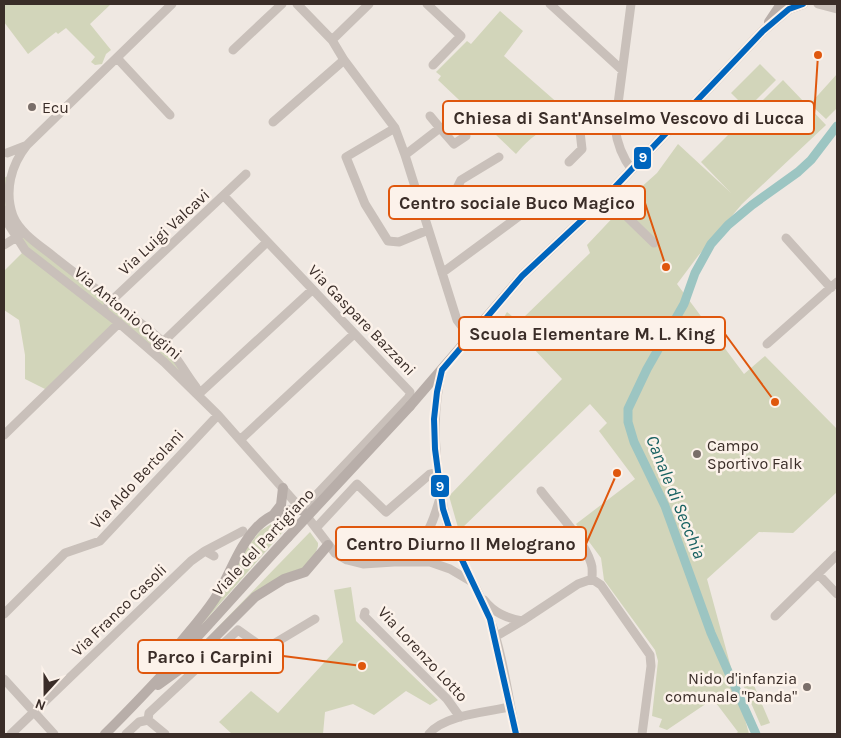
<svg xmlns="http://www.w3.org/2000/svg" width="841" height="738" viewBox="0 0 841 738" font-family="Karla,sans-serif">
<rect width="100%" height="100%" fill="#efe8e2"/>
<path fill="#d2d5ba" d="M4,4H111L90,24L111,50L106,54L102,64L95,65L91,62L95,57L66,28L58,34L56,32L28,54L4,22Z
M500,11L523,31L504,56L568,112L569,122C542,130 536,131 516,154L438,80L441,76L436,72L467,41L471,44Z
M760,64L776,80L747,109L731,93Z
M837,74V108L826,119L810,104Z
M783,80L826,125L742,204L698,256L677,284L744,374L765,356L837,429V492L793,533L759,532L707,579L749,734H735L738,732L713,699L667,730L659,727L662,719L652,716L658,661L655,650L604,580L601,558L576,524L635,479L599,431L607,423L590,404L459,531L449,496L562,379L504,317L507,312L513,317L522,319L590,253L587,245L620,210L618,208L657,173L678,144L731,193L701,162Z
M10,175V201L20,228L163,342L195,386L119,323L49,391L25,379V355L19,320L4,310V271L25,250L4,210V178Z
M285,518L294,519L176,654L239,558L260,531L271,524Z
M310,532L318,543V546L315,555L302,569L282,577L186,660Z
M351,587L356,621L438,700L430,705L406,691L374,715L353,704L325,712L323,734H232L219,722L251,691L278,713L343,642L334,590Z
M750,676L770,723L761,726L741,680Z"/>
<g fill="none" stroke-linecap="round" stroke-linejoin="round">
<path stroke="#9cc5c2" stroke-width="9" d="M756,734L711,633L665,506L634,442L628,422V409L647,369L684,304L695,273L711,244L728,225L752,205L798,172L811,160L837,126"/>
<path stroke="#c9c0ba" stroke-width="9" d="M172,4L27,145C11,165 4,191 13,216C20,233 39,245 53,256C89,285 128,311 162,341C176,354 184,372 196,387
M297,4L332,40L344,60L395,128L405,155L457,320L470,337
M427,4L461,36L433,65
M550,4L622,70
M631,4L615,127C617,144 622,157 632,170
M818,4L837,9
M332,40L369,4
M233,50L282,4
M117,58L170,115
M430,116L440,128
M273,122L344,60
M395,128L346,157L365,204L388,241L399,242L428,230
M7,153L25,146
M405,155L440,128L454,144L466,136
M569,162L582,149L578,114L615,118
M224,196L410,392L409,397L302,510
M618,208L654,243
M4,210L9,225L25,250L119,323L164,362L218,415L302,510L335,553L347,560L363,564L394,562H429L443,555L454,543
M423,212L455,192L461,180L499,157
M786,238L831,288
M4,245L20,235
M442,273L522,214V211
M108,304L246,174
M163,342L267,242
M767,344L837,282
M442,370C433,409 434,441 439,480C442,499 444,518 451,536C462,564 479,590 490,619C503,655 508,696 516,734
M201,392L312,290
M4,435L119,323
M241,439L354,334
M541,491C556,511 584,539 591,563C593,568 592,573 592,579
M316,528L357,484L386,512L430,474L438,472
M420,543L435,539L454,543
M205,551L214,556
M394,562C426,539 429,536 440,498
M430,562L450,569L472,582
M818,574L837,594
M592,579L601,585L650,655L651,666L642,734
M484,600C494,613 507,618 522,621
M365,612L364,616L447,699L460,717
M4,614L65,553L100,541L218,415
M775,616L837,555
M495,637L522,621L578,584L592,579
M4,679L54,734
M148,720L149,713L238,630L265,649L315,619
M148,720L165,734
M11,734L191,561L205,551L243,531
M126,734L139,722L148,720
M429,734C443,715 488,712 510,707"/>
<path stroke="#b8aea9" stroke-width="10" d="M769,22L781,4
M410,406L522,276L595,208L763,31L789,9L803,4
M274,514L281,505L283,488
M160,670C176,645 198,624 214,600C238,564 247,507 302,510
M158,685L190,662L255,597L284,579L305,572L328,545
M105,734C169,671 227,603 288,537"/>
<path stroke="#b8aea9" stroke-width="10" d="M288,537L410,406"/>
<g stroke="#fcf2ea" stroke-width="10">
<path id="bus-1" d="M516,734L490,619L454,543L443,509L435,449L434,419L437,392L442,370L522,276L595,208L763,31L789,9L803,4"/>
</g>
<use href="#bus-1" stroke="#0065bd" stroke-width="6"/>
</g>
<g fill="#796e69" stroke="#fcf2ea" stroke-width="2">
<circle cx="32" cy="107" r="5"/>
<circle cx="697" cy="454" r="5"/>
<circle cx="807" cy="687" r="5"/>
</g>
<g text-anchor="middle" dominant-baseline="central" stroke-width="5" stroke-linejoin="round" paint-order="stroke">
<g font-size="16" fill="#3a2d28" stroke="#fcf2ea" text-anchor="start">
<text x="42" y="107">Ecu</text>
<text x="707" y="445">Campo<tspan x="707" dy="18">Sportivo Falk</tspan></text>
<text x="797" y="678" text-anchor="end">Nido d'infanzia<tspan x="797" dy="18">comunale "Panda"</tspan></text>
</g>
<g font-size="16" fill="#3a2d28" stroke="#fcf2ea">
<text transform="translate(164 232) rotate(-43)">Via Luigi Valcavi</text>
<text transform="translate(128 313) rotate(40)">Via Antonio Cugini</text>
<text transform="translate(362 320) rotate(46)">Via Gaspare Bazzani</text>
<text transform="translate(137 479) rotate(-47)">Via Aldo Bertolani</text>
<text transform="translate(263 542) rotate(-47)">Viale del Partigiano</text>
<text transform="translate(119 610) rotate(-44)">Via Franco Casoli</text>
<text transform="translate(423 654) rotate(47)">Via Lorenzo Lotto</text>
</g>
<g font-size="18" font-style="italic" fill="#186161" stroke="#fcf2ea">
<text transform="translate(676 497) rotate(68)">Canale di Secchia</text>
</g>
</g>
<path fill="none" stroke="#df570d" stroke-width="2" d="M818 55L814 117M666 267L645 203M775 402L725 334M617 473L586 544M362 666L283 656"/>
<g fill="#df570d" stroke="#fcf2ea" stroke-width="2">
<circle cx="818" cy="55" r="5"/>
<circle cx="666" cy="267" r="5"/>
<circle cx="775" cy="402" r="5"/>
<circle cx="617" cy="473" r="5"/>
<circle cx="362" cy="666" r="5"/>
</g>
<g fill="#fcf2ea" stroke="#df570d" stroke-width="2">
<rect x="443" y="101" width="371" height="33" rx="5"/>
<rect x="389" y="186" width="256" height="33" rx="5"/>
<rect x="459" y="317" width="266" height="33" rx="5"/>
<rect x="336" y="527" width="250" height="33" rx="5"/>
<rect x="138" y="640" width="145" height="33" rx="5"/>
</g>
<g font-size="18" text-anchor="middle" font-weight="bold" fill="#3a2d28">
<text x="629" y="124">Chiesa di Sant'Anselmo Vescovo di Lucca</text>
<text x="517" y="209">Centro sociale Buco Magico</text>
<text x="592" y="340">Scuola Elementare M. L. King</text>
<text x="461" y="550">Centro Diurno Il Melograno</text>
<text x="210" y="663">Parco i Carpini</text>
</g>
<g stroke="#fcf2ea" stroke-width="2">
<rect x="633" y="146" width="19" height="24" rx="5" fill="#0065bd"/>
<rect x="430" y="474" width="20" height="24" rx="5" fill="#0065bd"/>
</g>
<g font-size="14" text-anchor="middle" font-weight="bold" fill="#fff">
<text x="643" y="162">9</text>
<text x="440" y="491">9</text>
</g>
<rect width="841" height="738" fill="none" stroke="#3a2d28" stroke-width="10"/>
<g transform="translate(45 693) rotate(201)" stroke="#fcf2ea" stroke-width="4" paint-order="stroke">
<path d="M0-4L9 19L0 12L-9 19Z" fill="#3a2d28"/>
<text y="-8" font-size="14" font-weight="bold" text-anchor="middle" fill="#3a2d28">N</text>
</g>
</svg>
